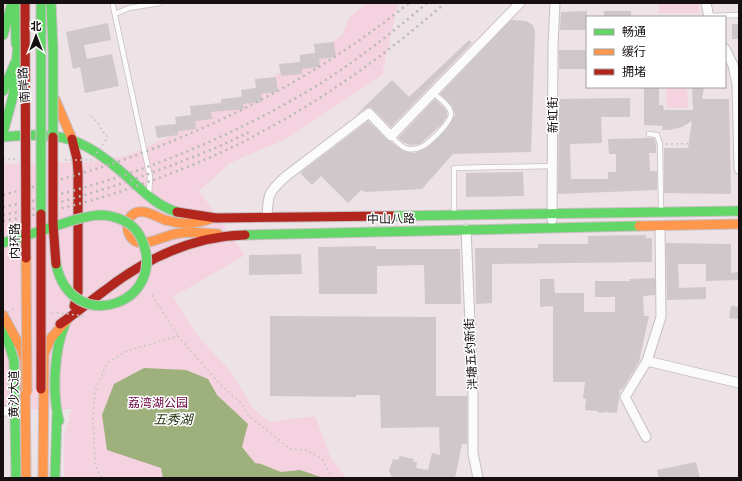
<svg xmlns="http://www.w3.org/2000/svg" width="742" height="481" viewBox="0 0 742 481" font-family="'Archivo Narrow','Noto Sans SC',sans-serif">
<rect width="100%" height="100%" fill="#ede2e6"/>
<path fill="#f4d2df" d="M366,3H398L382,75L286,139L230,163L199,191L245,255L173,297L197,335L231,372L252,407L269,422L315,416L330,456L346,478H64V435L72,409H3V164L89,162L129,155L160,141L236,99L342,36L349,18Z
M659,3H699V13H659Z
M666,87H687L688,108H667Z"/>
<path fill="#9eb07b" d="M144,368L186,370L208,379L217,395L248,424L242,447L255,463L261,464L281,472L300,470L324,478H163L161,468L107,450L102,415L114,384Z"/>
<path fill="#cfc7ca" d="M587,11V30H560L561,12Z
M604,11H631V17H604Z
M511,20L526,21L533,25L535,32L531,152L453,154L422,189L365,192L361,190L348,203L321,176L312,185L300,173L368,121L387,140L391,142L404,151L415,153L427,148L447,128L455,115L452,106L440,94Z
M108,23L111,40L84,45L87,59L112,54L119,86L85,93L80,67L73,69L66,32Z
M732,24H739V39H732Z
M469,40L472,43L391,127L371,107L366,108L355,116L392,80L409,97Z
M334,42L336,57L319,59L320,67L302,69V74L281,76L279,64L300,62V55L315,53L314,44Z
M559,50H587V69H559Z
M276,77L278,92L261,94L262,102L243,104L244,109L211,112L212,119L195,121L196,129L178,131V135L157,138L155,126L176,124L175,117L191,115L190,106L221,103V99L242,97L241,90L256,88L255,79Z
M644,87H659V105H663L664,110H693L692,87H704L702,99H729L731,194L664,193V148H688L692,121L682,127L669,130H662L663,126L644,125Z
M630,98V117H601L602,143L570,144L571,179H608V172H616V154H609L608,139L649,138H654L656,145V153H649L650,171H657V190L558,194L559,99Z
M435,99L444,108L447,112V116L442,124L429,136L420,144L410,145L403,142L398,138Z
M523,172L524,196L466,197V173Z
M646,235V238H652V262L492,264V303L476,304L475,248H538V244H588V236Z
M666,243L731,244V273L739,272V280L706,281V264H678L679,288L706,287V299L667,300Z
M376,246V249H460L461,304H425L424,265L377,266V294H319L318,247Z
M301,254L302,274L249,275V255Z
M655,278V295L643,296L644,316H649L639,362L622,390L620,389L617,413L603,412V413L597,412V411L585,410L586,399L583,398L585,382H553V306L540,307V279H554L555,293H584V312H615V297H595V281H630L629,279Z
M731,306L739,307V319L729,318Z
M270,316L436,317V396H467V444H462L455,478H392L389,471L393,459L398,460L400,456L414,459L413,462H417L416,468L428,470L432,453L440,455L439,427L381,428L380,395H356V397L270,396Z
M696,462L700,478H659L657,470Z"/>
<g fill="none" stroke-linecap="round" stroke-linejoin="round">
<g stroke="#c7bfc2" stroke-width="6">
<path id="lane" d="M113,6L150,177L149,194
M115,14L129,8L160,3
M709,16L739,15
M649,134L657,135L660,144L661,210
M391,136C396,141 400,147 408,149C413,150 421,148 425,145C432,140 451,122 451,114C451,106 439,98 433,93
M454,214V168L553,166"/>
</g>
<g stroke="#c7bfc2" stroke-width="11">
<path id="street" d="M706,3L709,17
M725,49L733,65L737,84L739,169
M267,217C268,194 268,193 285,177L369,113L391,136L520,3
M552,220L553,46L555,3
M466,229L473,395V453L478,478
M647,361L739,383
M3,411H15
M646,437L625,397L647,361L661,317L660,226"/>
</g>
<g stroke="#c7bfc2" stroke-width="11">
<path id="fast" d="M15,3L16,44
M3,35L12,3
M3,91L15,63
M3,133L13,96L19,34
M3,137C60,131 83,137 125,175C142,190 155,205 177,212
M392,216L739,211
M245,235L639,226
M3,324L14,361L16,478
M59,421C52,393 54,350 65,324
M55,478L57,413"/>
</g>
<g stroke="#c7bfc2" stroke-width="11">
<path id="slow" d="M55,99L72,139
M210,219C201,222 192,224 183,223C177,223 170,221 165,220C155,216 140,206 131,216C123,226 129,244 143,243C154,242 165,236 175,234C190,231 204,233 218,234
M639,226L739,224
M3,315L21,348L25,361L26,478
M43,478L44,354L51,338L68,319"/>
</g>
<g stroke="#c7bfc2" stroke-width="11">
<path id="jam" d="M72,139L77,159L78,172V292L74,306
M177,212L216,218L392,216
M60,324C75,314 89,302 104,291C145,259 192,236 245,235"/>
</g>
<path stroke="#c9c6c7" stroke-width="1.5" stroke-dasharray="2 3" stroke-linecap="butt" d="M91,116L99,124L102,131L108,137
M666,144L730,143
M152,295L178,336
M101,478L95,464L93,417L95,391L107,363L127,351L178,336L220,384L241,403L248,415L290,449L306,450L322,459L332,478"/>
<use href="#lane" stroke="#fcfbfb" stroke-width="4.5"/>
<use href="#street" stroke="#fcfbfb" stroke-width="9"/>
<use href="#fast" stroke="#63d668" stroke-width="9"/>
<use href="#slow" stroke="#ff974d" stroke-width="9"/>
<use href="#jam" stroke="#b3261e" stroke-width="9"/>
<path stroke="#bab8b8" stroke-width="2.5" stroke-dasharray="2 4" stroke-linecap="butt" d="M3,195C47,183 91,172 134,156C234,119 326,70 409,3
M3,207C110,187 225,142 318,85C356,61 393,32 427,3
M3,215C56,205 108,189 159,170C189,159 220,147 249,132
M3,221C82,207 160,181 233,147C244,142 254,136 265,130C330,95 389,52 445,3"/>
<g stroke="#c7bfc2" stroke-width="11" stroke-linecap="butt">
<path id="fast-bridge" d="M41,3V214
M51,3L53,50V137
M3,243C19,237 36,233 52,227C68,222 83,216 99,215C115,215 133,222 140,236C173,302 72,339 56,264"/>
</g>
<g stroke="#c7bfc2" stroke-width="11" stroke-linecap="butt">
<path id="slow-bridge" d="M26,258L27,392"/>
</g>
<g stroke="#c7bfc2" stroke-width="11" stroke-linecap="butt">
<path id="jam-bridge" d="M25,3L26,258
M53,137V224L56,264
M41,214V389"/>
</g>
<path stroke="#c9c6c7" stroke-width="1.5" stroke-dasharray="2 3" stroke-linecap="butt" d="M3,159H15
M65,160H92L108,137
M52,312L84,316
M3,315L15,308"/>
<use href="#fast-bridge" stroke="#63d668" stroke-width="9"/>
<use href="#slow-bridge" stroke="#ff974d" stroke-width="9"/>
<use href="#jam-bridge" stroke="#b3261e" stroke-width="9"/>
</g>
<g text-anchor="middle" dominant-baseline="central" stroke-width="3" stroke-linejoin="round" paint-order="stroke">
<g font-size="12" fill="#150f11" stroke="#fff">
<text transform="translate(24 85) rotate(-95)">南岸路</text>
<text transform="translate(553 115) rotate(-90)">新虹街</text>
<text transform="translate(391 219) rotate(-1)">中山八路</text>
<text transform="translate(15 241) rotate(-90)">内环路</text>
<text transform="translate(471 354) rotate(-93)">泮塘五约新街</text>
<text transform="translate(14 394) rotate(-90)">黄沙大道</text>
</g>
<g font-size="12" fill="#690140" stroke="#fff">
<text x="158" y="403">荔湾湖公园</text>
</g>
<g font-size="13" font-style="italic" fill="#293615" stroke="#fff">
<text x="173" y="419">五秀湖</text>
</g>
</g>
<rect width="742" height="481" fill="none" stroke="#150f11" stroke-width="8"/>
<rect x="586" y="16" width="140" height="72" fill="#ffffff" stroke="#a19fa0"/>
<rect x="594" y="29" width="20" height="6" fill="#63d668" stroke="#a19fa0"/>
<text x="622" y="36" font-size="12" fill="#150f11">畅通</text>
<rect x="594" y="49" width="20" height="6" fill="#ff974d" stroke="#a19fa0"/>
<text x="622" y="56" font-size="12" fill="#150f11">缓行</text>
<rect x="594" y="69" width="20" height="6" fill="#b3261e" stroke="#a19fa0"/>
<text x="622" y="76" font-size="12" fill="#150f11">拥堵</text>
<g transform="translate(36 36)" stroke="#ffffff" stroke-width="3" paint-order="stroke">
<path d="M0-3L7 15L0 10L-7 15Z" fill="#150f11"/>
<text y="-6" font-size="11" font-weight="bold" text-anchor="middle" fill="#150f11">北</text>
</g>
</svg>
